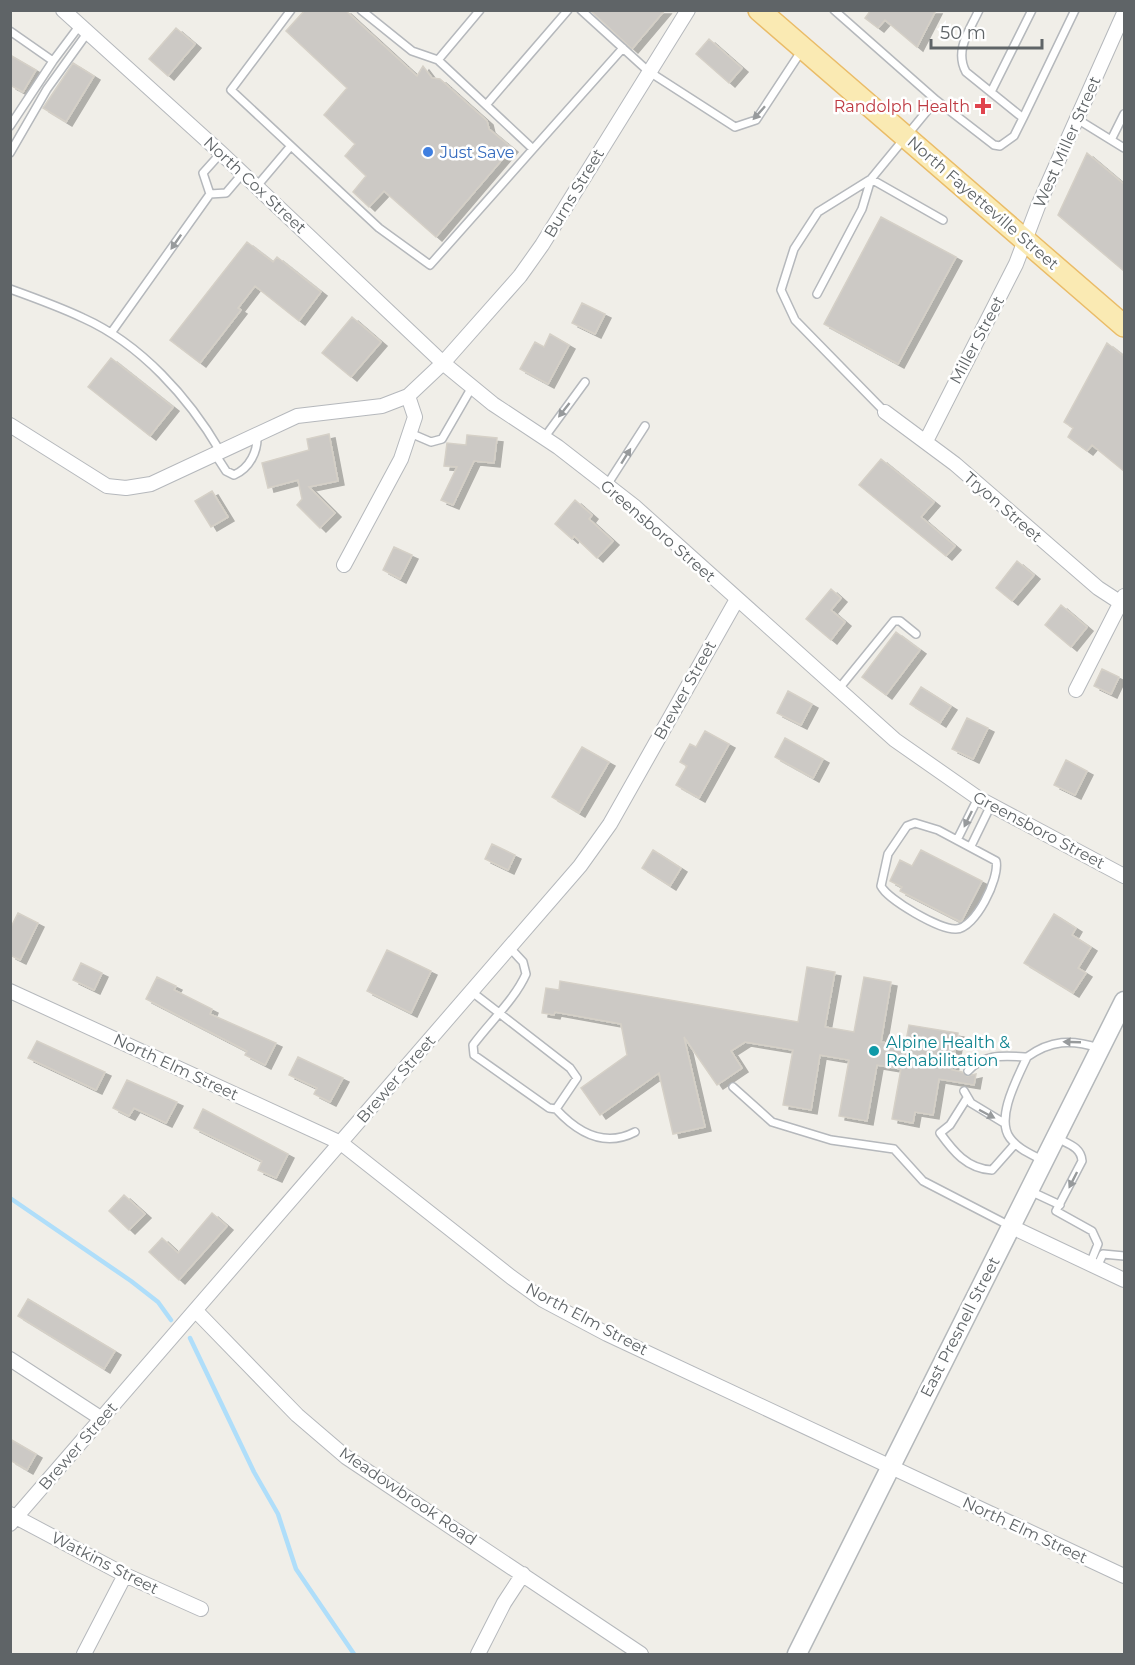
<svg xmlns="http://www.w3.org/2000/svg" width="1135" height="1665" viewBox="0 0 1135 1665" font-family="Montserrat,sans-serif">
<defs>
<filter id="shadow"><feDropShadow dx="6" dy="4" stdDeviation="0" flood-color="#0004"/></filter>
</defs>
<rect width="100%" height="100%" fill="#f0eee8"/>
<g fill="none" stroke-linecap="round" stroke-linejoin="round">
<path stroke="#afdefa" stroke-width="4.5" d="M10,1198L131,1281L158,1302L171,1320
M190,1338L254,1472L278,1514L296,1569L354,1654"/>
</g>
<path fill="#ccc9c5" stroke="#d5d0c7" stroke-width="1.5" filter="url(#shadow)" d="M305,10H345L417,76L423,66L432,78L440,79L487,121L489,129L512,148L436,237L384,191L369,207L353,192L366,176L345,156L355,144L324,115L347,88L286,31Z
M590,10H665L632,49Z
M871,10H936L917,47L885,20L878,28L865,18Z
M176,28L195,44L168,76L149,59Z
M709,39L742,68L729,83L696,54Z
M10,55L36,70L23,92L10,85Z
M73,63L94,76L66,122L43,108Z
M1087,153L1125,185V272L1058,215Z
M881,217L956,257L898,364L824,324Z
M247,242L273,262L277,257L321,292L299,321L255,286L238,308L241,310L200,363L170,340Z
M582,303L605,314L595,334L572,323Z
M352,317L381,342L351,377L322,353Z
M550,334L569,345L548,384L520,369L535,342L544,347Z
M1107,343L1125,357V472L1092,445L1087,451L1068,437L1073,428L1064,422Z
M111,358L173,407L150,436L88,387Z
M329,434L338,481L309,487L335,513L320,528L297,505L302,499L298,480L268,488L262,463L309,450L307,439Z
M467,435L497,438L494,463L474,461L453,505L441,500L457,467L444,466L447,443L466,445Z
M881,459L934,502L921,517L955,546L946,556L859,485Z
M212,491L228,517L211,527L195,501Z
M575,500L592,515L589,519L613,541L597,558L574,536L572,539L555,524Z
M394,547L412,555L400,579L383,570Z
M1017,561L1034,575L1012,601L996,588Z
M831,589L841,598L831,610L845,622L831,640L806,619Z
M1061,605L1087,627L1071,647L1045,625Z
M896,632L920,650L886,695L862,677Z
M1102,669L1119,677L1111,694L1094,686Z
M921,687L951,706L940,723L910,704Z
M788,691L812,704L801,725L777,713Z
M967,718L988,728L973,759L952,749Z
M705,731L729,744L699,798L676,785L687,766L680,762L690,744L696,747Z
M785,738L823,759L813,778L775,757Z
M582,747L609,762L579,813L552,797Z
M1066,760L1087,771L1075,795L1054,785Z
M492,844L515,855L508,870L485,859Z
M653,850L681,868L670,886L642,868Z
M921,850L982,881L961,922L900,891L902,887L890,881L900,860L912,866Z
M18,913L38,923L20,960L10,955V929Z
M1054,914L1076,928L1072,935L1091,947L1078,968L1086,973L1073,993L1024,963Z
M387,950L431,971L411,1013L367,991Z
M81,963L102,973L94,990L73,980Z
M807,967L835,972L825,1027L854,1032L864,977L891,982L881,1042L905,1046L909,1025L958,1033L952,1070L962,1072L967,1076L976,1074L974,1085L939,1079L933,1115L915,1112L913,1123L892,1119L901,1069L877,1065L867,1121L839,1116L849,1060L820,1055L811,1110L783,1105L793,1050L745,1042L731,1051L742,1068L717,1085L684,1037L705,1127L673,1134L659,1073L600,1115L581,1088L627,1055L621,1024L555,1012L554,1015L542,1013L546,988L559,990L560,981L798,1022Z
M157,977L176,986L174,990L212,1009L210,1014L276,1043L265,1065L245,1055L247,1051L146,999Z
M37,1041L105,1072L96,1090L28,1058Z
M298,1057L343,1078L330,1102L314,1094L317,1088L289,1075Z
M127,1080L177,1102L166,1123L134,1108L129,1116L113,1108Z
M203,1109L288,1154L276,1178L258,1170L262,1161L194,1128Z
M124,1195L145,1214L129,1230L109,1211Z
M212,1213L227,1226L179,1280L149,1252L162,1238L178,1253Z
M28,1299L115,1351L104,1369L18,1316Z
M10,1439L36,1454L27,1470L10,1460Z"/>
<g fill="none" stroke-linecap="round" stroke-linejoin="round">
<g stroke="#b5b8bc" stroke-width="10">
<path id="lane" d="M291,10L231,90L379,228L430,265L533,149L438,60L412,51L361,10
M581,10L648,71L735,127L756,120L802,50
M834,10L936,100
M979,10C970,30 954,50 966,72L1023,118L1075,10
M10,31L53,61L80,25
M438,60L480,10
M991,92L1032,10
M486,105L568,10
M1077,119L1111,140L1124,114
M10,126L53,61
M1111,140L1124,148
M533,149L623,48
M10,153L47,89L88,32
M257,186L290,147
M210,194L203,173L221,153
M210,194L226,193L243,173
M10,289C35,298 60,307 83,318C141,344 189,398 220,451
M817,294L862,209L871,179L943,220
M111,333L210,194
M885,412L795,320L781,290L794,249L818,212L871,179L936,100L994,145L1000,146L1014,136L1023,118
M410,433L431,442L442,439L472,387
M544,438L585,382
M215,454L226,471L234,475C250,468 258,451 257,435
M607,485L645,426
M837,691L894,621H900L916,634
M915,823L938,830L996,861C1000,878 975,929 956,929C940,930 888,900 881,886L888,854L907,826Z
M957,840L978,798
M971,846L991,805
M472,992L570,1068L577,1078L556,1109L549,1108L474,1055L473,1045C490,1022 515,999 526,974L523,962L510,948
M968,1071C984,1053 1004,1056 1027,1057
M733,1087L772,1122L831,1140L894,1149L923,1181L1010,1226
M964,1091L971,1103L1004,1123
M967,1098L950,1125L940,1133C953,1151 967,1169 992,1170L1015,1144
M556,1109C577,1132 604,1148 635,1132
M1057,1138C1068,1144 1081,1147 1082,1161L1056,1211L1092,1231L1098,1244L1090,1264
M1042,1160C1031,1154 1018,1149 1010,1138C995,1118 1018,1077 1027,1057C1051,1040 1071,1039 1099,1048
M1030,1191L1060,1205
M1097,1267L1103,1254L1124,1256"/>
</g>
<g stroke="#b5b8bc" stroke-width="16">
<path id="street" d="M63,10L221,153L443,363L520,276L542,245L688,10
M885,412L955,464L1098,588L1121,603
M10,425L107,486L126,488L151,484L297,416L382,406L408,396L443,363L493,404L558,447L634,506L895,740L978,798L1124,876
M926,441L1016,264L1038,206L1124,13
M344,565L401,459L415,417L408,396
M1076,690L1124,596
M10,991L341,1143L511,1277L543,1300L607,1334L1124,1576
M1012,1227L1124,1280
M196,1311L297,1415L346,1457L641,1654
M10,1359L102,1419
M10,1514L125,1575L201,1609
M10,1524L580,866L610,824L736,601
M84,1654L125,1575
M478,1654L504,1603L523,1574"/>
</g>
<g stroke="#b4b8bb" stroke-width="21">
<path id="secondary" d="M797,1654L1124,1001"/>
</g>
<g stroke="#eabc68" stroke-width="24">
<path id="primary" d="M759,10L1124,326"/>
</g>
<use href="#lane" stroke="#fff" stroke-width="7"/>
<use href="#street" stroke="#fff" stroke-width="14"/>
<use href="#secondary" stroke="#fff" stroke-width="18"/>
<use href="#primary" stroke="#faeab3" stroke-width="21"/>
</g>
<defs><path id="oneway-solid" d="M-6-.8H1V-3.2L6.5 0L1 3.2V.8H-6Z" transform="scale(1.5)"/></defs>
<g fill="#979a9c">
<use href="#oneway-solid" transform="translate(759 113) rotate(132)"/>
<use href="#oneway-solid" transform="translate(176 242) rotate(125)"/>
<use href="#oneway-solid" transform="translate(564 410) rotate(128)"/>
<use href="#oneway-solid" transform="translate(626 456) rotate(-58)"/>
<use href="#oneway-solid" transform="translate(968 819) rotate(116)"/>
<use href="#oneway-solid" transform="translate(1072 1042) rotate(-178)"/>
<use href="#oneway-solid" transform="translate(987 1114) rotate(28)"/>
<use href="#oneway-solid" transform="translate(1073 1180) rotate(117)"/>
</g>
<path fill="#e0444e" stroke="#fff" stroke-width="2" d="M980 97h6v6h6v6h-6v6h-6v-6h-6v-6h6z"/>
<circle fill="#3f7fe0" stroke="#fff" stroke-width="2" cx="428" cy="152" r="6"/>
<circle fill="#0f9aa8" stroke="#fff" stroke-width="2" cx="874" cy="1051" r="6"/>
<g text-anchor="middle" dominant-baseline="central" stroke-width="5" stroke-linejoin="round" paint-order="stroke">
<g font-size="16" fill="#be3a42" stroke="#fff" text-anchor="end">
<text x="970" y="106">Randolph Health</text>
</g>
<g font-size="16" fill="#5f6467" stroke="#fff">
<text transform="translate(1067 142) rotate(-66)">West Miller Street</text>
<text transform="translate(255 185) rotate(43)">North Cox Street</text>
<text transform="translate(574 193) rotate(-59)">Burns Street</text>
<text transform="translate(983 203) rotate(41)">North Fayetteville Street</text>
<text transform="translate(977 340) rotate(-62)">Miller Street</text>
<text transform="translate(1003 507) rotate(41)">Tryon Street</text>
<text transform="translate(658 531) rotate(41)">Greensboro Street</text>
<text transform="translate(685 690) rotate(-61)">Brewer Street</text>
<text transform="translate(1039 830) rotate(28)">Greensboro Street</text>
<text transform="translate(176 1067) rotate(25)">North Elm Street</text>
<text transform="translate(396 1079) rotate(-49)">Brewer Street</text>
<text transform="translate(587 1319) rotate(28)">North Elm Street</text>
<text transform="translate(960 1327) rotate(-63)">East Presnell Street</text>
<text transform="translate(78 1446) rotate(-49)">Brewer Street</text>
<text transform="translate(408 1496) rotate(34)">Meadowbrook Road</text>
<text transform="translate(1025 1530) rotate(25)">North Elm Street</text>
<text transform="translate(105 1563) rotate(27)">Watkins Street</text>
</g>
<g font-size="16" fill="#366cbe" stroke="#fff" text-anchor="start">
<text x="440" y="152">Just Save</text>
</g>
<g font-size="16" fill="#0d838f" stroke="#fff" text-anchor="start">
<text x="886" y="1042">Alpine Health &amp;<tspan x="886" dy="18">Rehabilitation</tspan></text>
</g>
</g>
<rect width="1135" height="1665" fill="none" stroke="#5f6467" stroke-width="24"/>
<path d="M931 39v9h111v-9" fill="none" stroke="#5f6467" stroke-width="3"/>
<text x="940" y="39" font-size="18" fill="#5f6467" stroke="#ffffff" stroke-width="4.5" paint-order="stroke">50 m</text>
</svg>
